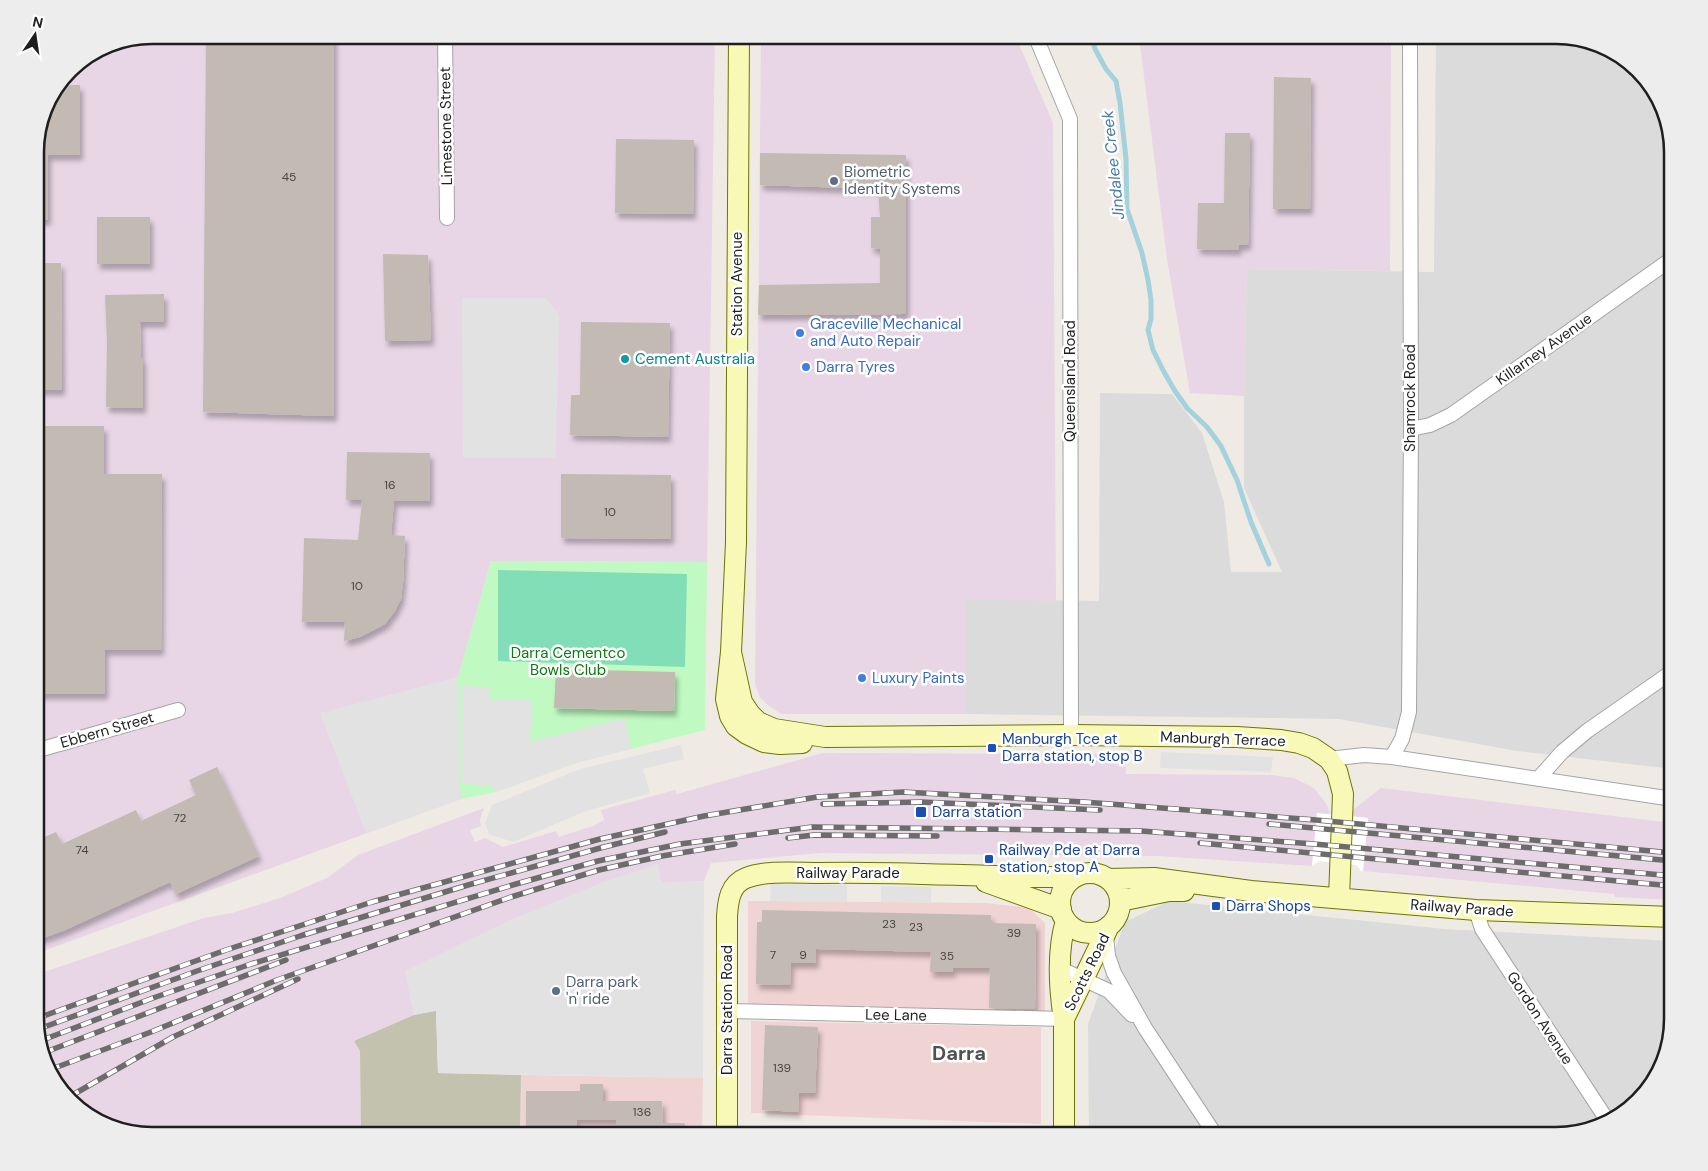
<svg xmlns="http://www.w3.org/2000/svg" width="1708" height="1171" viewBox="0 0 1708 1171" font-family="'DM Sans',sans-serif">
<defs>
<filter id="shadow"><feDropShadow dx="3" dy="5.5" stdDeviation="2.5" flood-color="#0004"/></filter>
</defs>
<rect width="100%" height="100%" fill="#efebe4"/>
<path fill="#dcdbdb" d="M1436,35H1556L1621,55L1657,94L1673,152V769L1517,751L1339,719L966,714V599L1099,601L1100,393L1172,394L1202,433L1224,502L1231,572H1282L1244,488V396L1247,269L1434,272Z
M1169,901L1445,929L1673,941V1019L1653,1084L1608,1124L1556,1136H1089L1088,1024L1125,922Z"/>
<path fill="#f0d3d3" d="M748,901L986,903L1021,907L1031,910L1045,923V1012L748,1004Z
M751,1021L1041,1027V1124L751,1113Z
M521,1075L703,1078L702,1136H520Z"/>
<path fill="#e8d5e5" d="M152,35H715L707,562L491,561L458,677L461,799L35,954V145L47,101L69,69L108,44Z
M761,35H1015L1053,123L1056,601L966,599V714H781L768,705L759,696L755,683Z
M1172,35H1391L1390,271L1247,269L1244,396L1190,393L1167,259L1140,44L1174,39Z
M823,753L1125,754L1126,774L1272,775L1294,778L1314,788L1327,805L1330,814H1317L1312,866L1158,856L821,853L711,863L704,881L661,883L658,865L406,971L414,1015L354,1041L360,1051L361,1136H152L87,1116L51,1077L35,1026V975L204,918L232,913L280,898L327,878L358,855L484,808L480,819L481,826L470,830L475,842L485,838L503,847L556,831L559,837L593,826L604,820L601,810L675,790L677,794Z
M1381,788L1673,823V900L1614,897V894L1363,871L1368,818L1352,816L1353,810Z"/>
<path fill="#c3c2af" d="M436,1010L438,1073L521,1075L520,1136H361L360,1051L354,1041L414,1015Z"/>
<path fill="#c0f9c2" d="M491,561L707,562L705,730L576,763L496,792L461,799L459,774L458,677Z"/>
<path fill="#82deb6" d="M498,570L687,574L685,667L498,661Z"/>
<path fill="#e2e2e2" d="M462,298H546L559,315L556,458H463Z
M458,677L459,774L461,799L366,833L320,713Z
M461,686L490,687V699L532,700L530,742L625,718L631,749L576,763L496,792L492,786L462,783Z
M681,745L684,759L643,769L650,793L586,811L513,842L489,834L485,823L492,805L580,769Z
M1161,752L1273,757L1271,772L1160,768Z
M658,864L661,883L704,881L703,1078L438,1073L436,1011L414,1015L405,971L508,921L603,882Z
M771,884L847,885V902L770,901Z
M881,886L931,887V902H881Z"/>
<path fill="#fff" d="M1317,813L1368,818L1363,871H1361L1356,865L1319,861L1312,866Z"/>
<g fill="none" stroke-linecap="round" stroke-linejoin="round">
<path stroke="#a4d2dc" stroke-width="5" d="M1091,35L1095,49L1106,69L1116,81L1120,103L1126,159L1127,209L1142,253L1148,280L1151,300V319L1148,330L1153,350L1164,372L1175,391L1187,408L1207,427L1221,446L1237,480L1251,522L1269,564"/>
</g>
<path fill="#c3bab3" filter="url(#shadow)" d="M206,35H334V416L203,412Z
M1274,77L1311,78L1310,209H1273Z
M58,85H80V155H48V220H35V145L47,101Z
M1225,133H1250L1248,245H1239L1238,250L1197,249L1198,203H1224Z
M616,139L694,140L693,214L615,213Z
M760,153L906,155V314L758,315L759,285L880,283V249L871,248V217H880L878,189L760,185Z
M97,217H150V264H97Z
M383,254L428,255L431,340L385,341Z
M35,263H61L62,390H35Z
M164,294V322H140L141,358H143V408L106,407L107,340L105,295Z
M581,322L670,323L668,437L570,435L571,395H580Z
M35,426H104V474H162L161,650H105V694H35Z
M347,452L430,453V501H394L391,535L405,536L403,583L401,599L395,611L385,624L360,637L344,641L345,622H302L304,538L358,540L362,500H346Z
M561,474L671,475V539L561,538Z
M556,669L675,672L674,711L554,708Z
M217,767L259,856L176,894L170,882L65,930L35,941V841L56,832L62,844L136,810L141,821L196,795L189,780Z
M762,910L991,915V923L1036,924L1035,1009L989,1008L990,968H953V972H930L931,952L816,949V963H791L790,985L756,984L757,922H762Z
M765,1025L818,1027L815,1093H799L798,1112L762,1110Z
M580,1084H603V1101H662L663,1123H685V1136H626V1132H616V1120H577V1130H560V1136H526V1091H580Z"/>
<g fill="none" stroke-linecap="round" stroke-linejoin="round">
<g stroke="#a5a5a5" stroke-width="16">
<path id="street" d="M445,35L447,218
M1035,35L1070,119L1071,735
M1411,429L1430,425L1451,415L1673,258
M35,751L178,710
M1392,757L1402,739L1409,712L1411,429L1410,35
M1329,759L1364,755L1392,757L1673,799
M1538,779L1562,752L1587,731L1673,671
M1476,910L1482,929L1609,1123
M1106,935L1108,956L1114,973L1145,1028L1216,1136
M1061,969L1109,991L1132,1015
M728,1011L1064,1019"/>
</g>
<g stroke="#6d7405" stroke-width="22">
<path id="secondary" d="M739,35L736,542L731,652L726,699L730,716L736,726L747,734L764,742L780,744L802,743
M731,652L742,702L750,714L758,722L774,729L825,737L1071,735L1237,737L1281,740L1299,743L1313,748L1329,759L1337,771L1343,794L1339,898
M1060 903a30 30 0 1 1 60 0a30 30 0 1 1-60 0Z
M1108,879L1154,878L1251,891L1476,910L1673,917
M986,882L1061,909
M1120,901L1169,891H1184
M1064,1019L1109,926
M727,1136V916C728,901 730,884 746,878C766,870 797,873 819,873C904,871 989,878 1074,877
M1064,1136V1019C1059,989 1057,949 1066,921"/>
</g>
<use href="#street" stroke="#fff" stroke-width="14"/>
<use href="#secondary" stroke="#f8f9b7" stroke-width="20"/>
<g stroke="#6c6c6c" stroke-width="5.5">
<path id="rail" d="M823,804L921,802L1100,810
M1269,824L1673,861
M788,838L814,835L937,836
M1200,843L1673,886
M35,1019L226,950L372,902L600,839L704,816L817,797L903,792L1084,802L1316,820L1673,853
M36,1030L197,971L300,936L468,885L604,847L665,832
M40,1041L153,998L251,964L516,884L598,861L680,844L812,827L1141,831L1314,844L1673,876
M43,1053L286,960
M49,1070L151,1032L277,980L511,897L599,870L662,856L735,844
M69,1097L173,1037L298,979"/>
</g>
<use href="#rail" stroke="#fff" stroke-width="4" stroke-dasharray="11" stroke-linecap="butt"/>
</g>
<g fill="#5c6f8a" stroke="#fff" stroke-width="2">
<circle cx="834" cy="181" r="5"/>
<circle cx="556" cy="991" r="5"/>
</g>
<g fill="#3f7fe0" stroke="#fff" stroke-width="2">
<circle cx="800" cy="333" r="5"/>
<circle cx="806" cy="367" r="5"/>
<circle cx="862" cy="678" r="5"/>
</g>
<circle fill="#0f9aa8" stroke="#fff" stroke-width="2" cx="625" cy="359" r="5"/>
<g fill="#1a4fb4" stroke="#fff" stroke-width="2">
<rect x="987" y="743" width="10" height="10" rx="2.5"/>
<rect x="915" y="806" width="12" height="12" rx="2.5"/>
<rect x="984" y="854" width="10" height="10" rx="2.5"/>
<rect x="1211" y="901" width="10" height="10" rx="2.5"/>
</g>
<g text-anchor="middle" dominant-baseline="central" stroke-width="5" stroke-linejoin="round" paint-order="stroke">
<g font-size="12" fill="#474543">
<text x="289" y="177">45</text>
<text x="390" y="485">16</text>
<text x="610" y="512">10</text>
<text x="357" y="586">10</text>
<text x="180" y="818">72</text>
<text x="82" y="850">74</text>
<text x="889" y="924">23</text>
<text x="916" y="927">23</text>
<text x="1014" y="933">39</text>
<text x="773" y="955">7</text>
<text x="803" y="955">9</text>
<text x="947" y="956">35</text>
<text x="782" y="1068">139</text>
<text x="642" y="1112">136</text>
</g>
<g font-size="15" fill="#1e1e1e" stroke="#fff">
<text transform="translate(446 126) rotate(-91)">Limestone Street</text>
<text transform="translate(737 284) rotate(-90)">Station Avenue</text>
<text transform="translate(1544 349) rotate(-35)">Killarney Avenue</text>
<text transform="translate(1070 381) rotate(-90)">Queensland Road</text>
<text transform="translate(1410 398) rotate(-90)">Shamrock Road</text>
<text transform="translate(107 730) rotate(-16)">Ebbern Street</text>
<text transform="translate(1223 739) rotate(2)">Manburgh Terrace</text>
<text x="848" y="873">Railway Parade</text>
<text transform="translate(1462 908) rotate(4)">Railway Parade</text>
<text transform="translate(1087 972) rotate(-64)">Scotts Road</text>
<text transform="translate(727 1010) rotate(-90)">Darra Station Road</text>
<text transform="translate(896 1015) rotate(1)">Lee Lane</text>
<text transform="translate(1540 1018) rotate(57)">Gordon Avenue</text>
</g>
<g font-size="15" fill="#4e5e75" stroke="#fff" text-anchor="start">
<text x="844" y="172">Biometric<tspan x="844" dy="17">Identity Systems</tspan></text>
<text x="566" y="982">Darra park<tspan x="566" dy="17">'n' ride</tspan></text>
</g>
<g font-size="15" fill="#366cbe" stroke="#fff" text-anchor="start">
<text x="810" y="324">Graceville Mechanical<tspan x="810" dy="17">and Auto Repair</tspan></text>
<text x="816" y="367">Darra Tyres</text>
<text x="872" y="678">Luxury Paints</text>
</g>
<g font-size="15" fill="#0d838f" stroke="#fff" text-anchor="start">
<text x="635" y="359">Cement Australia</text>
</g>
<g font-size="15" fill="#0c7b10" stroke="#fff">
<text x="568" y="653">Darra Cementco<tspan x="568" dy="17">Bowls Club</tspan></text>
</g>
<g font-size="15" fill="#164399" stroke="#fff" text-anchor="start">
<text x="1002" y="739">Manburgh Tce at<tspan x="1002" dy="17">Darra station, stop B</tspan></text>
<text x="932" y="812">Darra station</text>
<text x="999" y="850">Railway Pde at Darra<tspan x="999" dy="17">station, stop A</tspan></text>
<text x="1226" y="906">Darra Shops</text>
</g>
<g font-size="16" font-style="italic" fill="#487aa5" stroke="#fff">
<text transform="translate(1113 165) rotate(-96)">Jindalee Creek</text>
</g>
<g font-size="20" font-weight="bold" fill="#515151" stroke="#fff">
<text x="959" y="1053">Darra</text>
</g>
</g>
<path d="M0 0H1708V1171H0ZM152 44H1556A108 108 0 0 1 1664 152V1019A108 108 0 0 1 1556 1127H152A108 108 0 0 1 44 1019V152A108 108 0 0 1 152 44Z" fill="#ededed" fill-rule="evenodd"/>
<path fill="none" stroke="#1e1e1e" stroke-width="2.5" d="M152 44H1556A108 108 0 0 1 1664 152V1019A108 108 0 0 1 1556 1127H152A108 108 0 0 1 44 1019V152A108 108 0 0 1 152 44Z"/>
<g transform="translate(35 35) rotate(13)" stroke="#ffffff" stroke-width="4" paint-order="stroke">
<path d="M0-4L9 19L0 12L-9 19Z" fill="#1e1e1e"/>
<text y="-8" font-size="14" font-weight="bold" text-anchor="middle" fill="#1e1e1e">N</text>
</g>
</svg>
